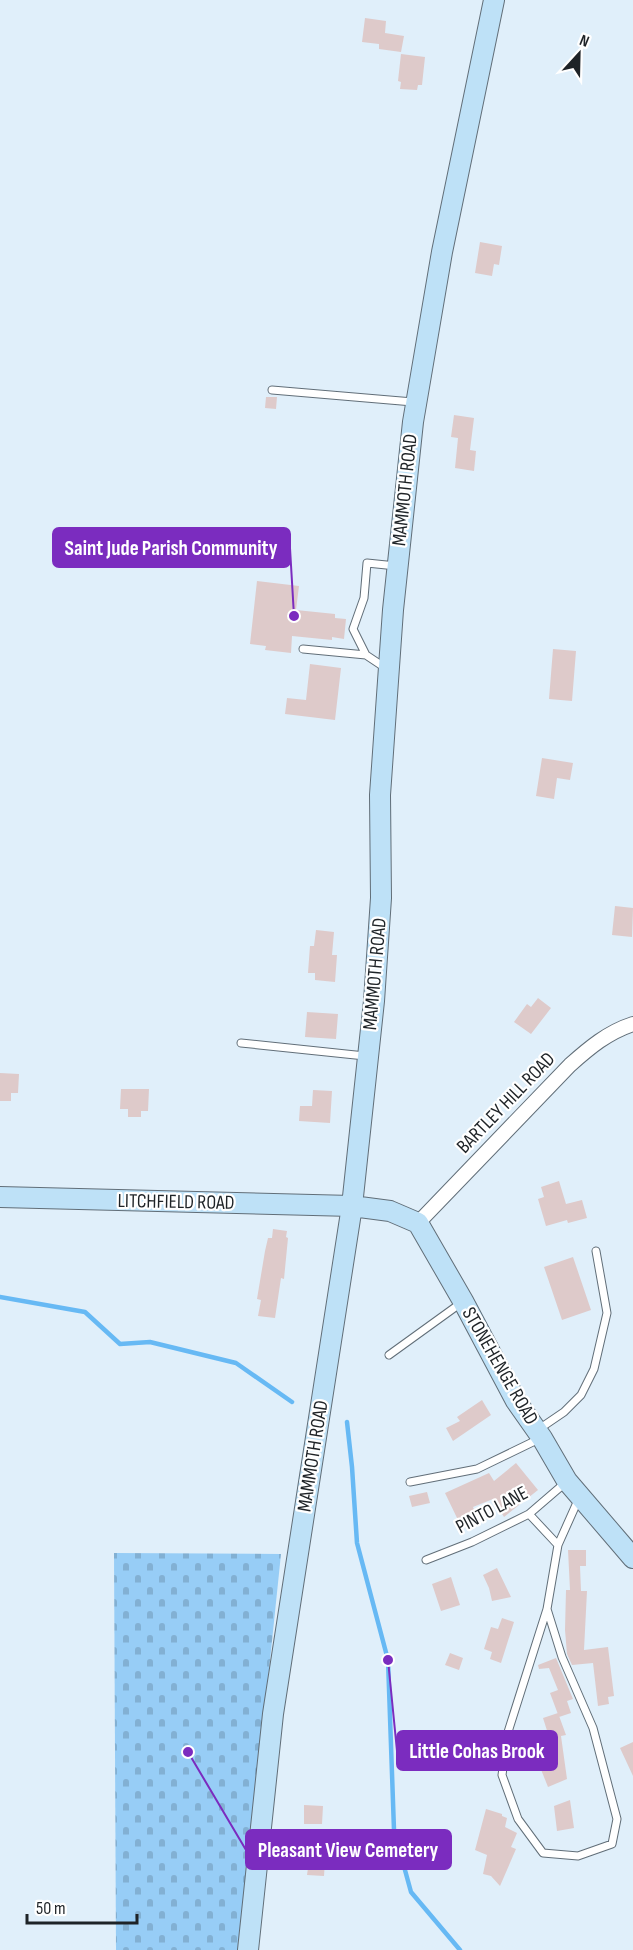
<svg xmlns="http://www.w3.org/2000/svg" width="633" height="1950" viewBox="0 0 633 1950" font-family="'Sofia Sans Condensed',sans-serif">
<defs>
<pattern id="cemetery-stones" width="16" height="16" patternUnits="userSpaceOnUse" patternTransform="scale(1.5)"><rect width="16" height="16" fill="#97cdf6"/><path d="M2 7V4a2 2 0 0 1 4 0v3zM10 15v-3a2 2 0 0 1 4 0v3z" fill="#82b0d3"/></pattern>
</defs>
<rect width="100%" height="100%" fill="#e0effa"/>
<path fill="url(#cemetery-stones)" d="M114,1553L281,1554L240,1950H116Z"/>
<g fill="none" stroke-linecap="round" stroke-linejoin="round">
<path stroke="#67b9f4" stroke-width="4.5" d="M0,1297L85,1312L120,1344L150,1342L236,1363L292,1402
M347,1422L352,1467L357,1543L388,1660L394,1830L411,1892L460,1950"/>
</g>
<path fill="#decaca" d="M365,18L386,21L385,33L404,36L401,52L379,49V44L362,42Z
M401,54L425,57L422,85H418L417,90L400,89L401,82L398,81Z
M480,242L502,246L499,265L494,264L492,276L475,273Z
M266,397H277L276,409L265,408Z
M454,415L474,418L470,450L476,451L474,471L455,468L458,438L451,437Z
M257,581L299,586L296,610L335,614V618L346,619L344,639L332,637V640L292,636L291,653L265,650L266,646L250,644Z
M553,649L576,651L572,701L549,699Z
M310,664L341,668L335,720L285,714L287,698L306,700Z
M542,758L573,763L570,780L557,778L554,799L536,796Z
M615,906L633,908L632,937L612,935Z
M316,930L334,932L332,955H337L335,982L315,980V973H308L310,946H314Z
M538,998L551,1008L531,1034L514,1022L527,1004L531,1007Z
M307,1012L338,1014L336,1039L305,1037Z
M0,1073L19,1074L18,1093H11V1101H0Z
M121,1089H149L148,1111H141V1117H128V1109H120Z
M313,1090L332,1091L330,1123L299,1121L300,1106H312Z
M559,1181L566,1204L582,1200L587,1218L568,1223L567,1220L546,1226L538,1199L544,1197L541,1187Z
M273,1229L287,1231L286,1237L288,1238L284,1279L281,1278L275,1318L258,1316L261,1300L257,1299L265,1251L268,1238H272Z
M573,1257L591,1310L562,1320L544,1267Z
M482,1400L491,1415L453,1441L446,1428L460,1421L457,1417Z
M516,1463L538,1490L504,1517L493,1499L473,1507L475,1512L458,1520L445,1493L489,1473L494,1481Z
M427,1492L430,1503L412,1507L409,1496Z
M568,1550H586V1566H580L581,1591H587L584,1650L608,1647L614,1696L608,1697L609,1704L598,1706L593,1663L572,1665L567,1654L565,1630L566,1590H570Z
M497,1568L511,1597L492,1601L489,1588L483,1575Z
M451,1577L460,1605L441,1611L432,1584Z
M502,1618L514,1622L501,1663L490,1659L492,1652L484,1649L491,1627L498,1629Z
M450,1653L463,1658L459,1670L445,1665Z
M556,1658L573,1699L567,1701L571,1713L559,1717L550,1693L558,1690L549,1668L539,1669L538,1665Z
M558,1713L566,1735L561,1736L567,1779L548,1787L540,1767L547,1765L538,1744L550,1740L543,1718Z
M633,1742V1776L620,1748Z
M570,1800L574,1828L557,1831L554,1806Z
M304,1805L323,1806L322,1824H304Z
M486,1809L502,1814V1816L507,1818L505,1827L517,1833L511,1847L516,1849L500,1886L491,1876L483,1874L487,1855L475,1850Z
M309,1861H325L324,1876L307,1875Z"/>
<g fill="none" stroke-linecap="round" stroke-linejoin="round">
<g stroke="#616e78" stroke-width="9">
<path id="lane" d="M272,390L413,402
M303,649L366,655
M387,669L366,655L353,629L364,598L367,563L396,566
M241,1043L365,1056
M389,1355L461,1303
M539,1429L564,1412L581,1395L594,1369L607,1313L596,1251
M410,1482L477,1469L539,1439
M529,1514L558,1545
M426,1560L472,1542L529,1514L565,1483
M547,1609L562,1657L593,1728L617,1819L612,1844L578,1856L543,1853L518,1819L502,1775L508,1732L547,1609L558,1545L579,1498"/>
</g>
<g stroke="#616e78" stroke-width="16">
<path id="street" d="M418,1223L570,1065C589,1048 608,1032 633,1024"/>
</g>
<g stroke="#616e78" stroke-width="22">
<path id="secondary" d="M0,1197L352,1206L390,1211L418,1223L463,1301L516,1401L542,1438L567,1481L633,1558
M248,1950L273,1714L352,1206L374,1001L381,898L380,795L393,610L413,422L442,252L494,0"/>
</g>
<use href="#lane" stroke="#fff" stroke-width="7"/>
<use href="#street" stroke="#fff" stroke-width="14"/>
<use href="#secondary" stroke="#bee1f7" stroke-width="20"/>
</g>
<g text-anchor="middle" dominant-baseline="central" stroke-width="4.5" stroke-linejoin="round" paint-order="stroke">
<g font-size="20" fill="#1e2327" stroke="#fff">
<text transform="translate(405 490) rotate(-84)">MAMMOTH ROAD</text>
<text transform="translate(375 974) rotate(-85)">MAMMOTH ROAD</text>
<text transform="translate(506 1103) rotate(-46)">BARTLEY HILL ROAD</text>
<text transform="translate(176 1202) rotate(1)">LITCHFIELD ROAD</text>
<text transform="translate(500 1366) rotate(60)">STONEHENGE ROAD</text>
<text transform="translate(313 1456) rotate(-81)">MAMMOTH ROAD</text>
<text transform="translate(492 1510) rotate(-28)">PINTO LANE</text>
</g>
</g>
<path fill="none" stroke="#7b2cbf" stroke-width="2" d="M294 616L290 548M388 1660L397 1751M188 1752L246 1850"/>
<g fill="#7b2cbf" stroke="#fff" stroke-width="2">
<circle cx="294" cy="616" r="6"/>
<circle cx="388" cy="1660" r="6"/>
<circle cx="188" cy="1752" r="6"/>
</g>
<g fill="#7b2cbf" stroke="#7b2cbf" stroke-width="2">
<rect x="53" y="528" width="237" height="39" rx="6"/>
<rect x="397" y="1731" width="160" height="39" rx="6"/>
<rect x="246" y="1830" width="205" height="39" rx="6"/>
</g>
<g font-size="21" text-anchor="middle" font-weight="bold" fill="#fff">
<text x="171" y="555">Saint Jude Parish Community</text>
<text x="477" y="1758">Little Cohas Brook</text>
<text x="348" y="1857">Pleasant View Cemetery</text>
</g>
<g transform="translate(579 54) rotate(22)" stroke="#ffffff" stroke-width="4.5" paint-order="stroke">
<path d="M0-4.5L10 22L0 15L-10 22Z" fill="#1e2327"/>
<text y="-9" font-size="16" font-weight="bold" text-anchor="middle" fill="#1e2327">N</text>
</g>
<path d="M27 1914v9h110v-9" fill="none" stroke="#1e2327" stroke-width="3"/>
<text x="36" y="1914" font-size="18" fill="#1e2327" stroke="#ffffff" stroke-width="4.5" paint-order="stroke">50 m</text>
</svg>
